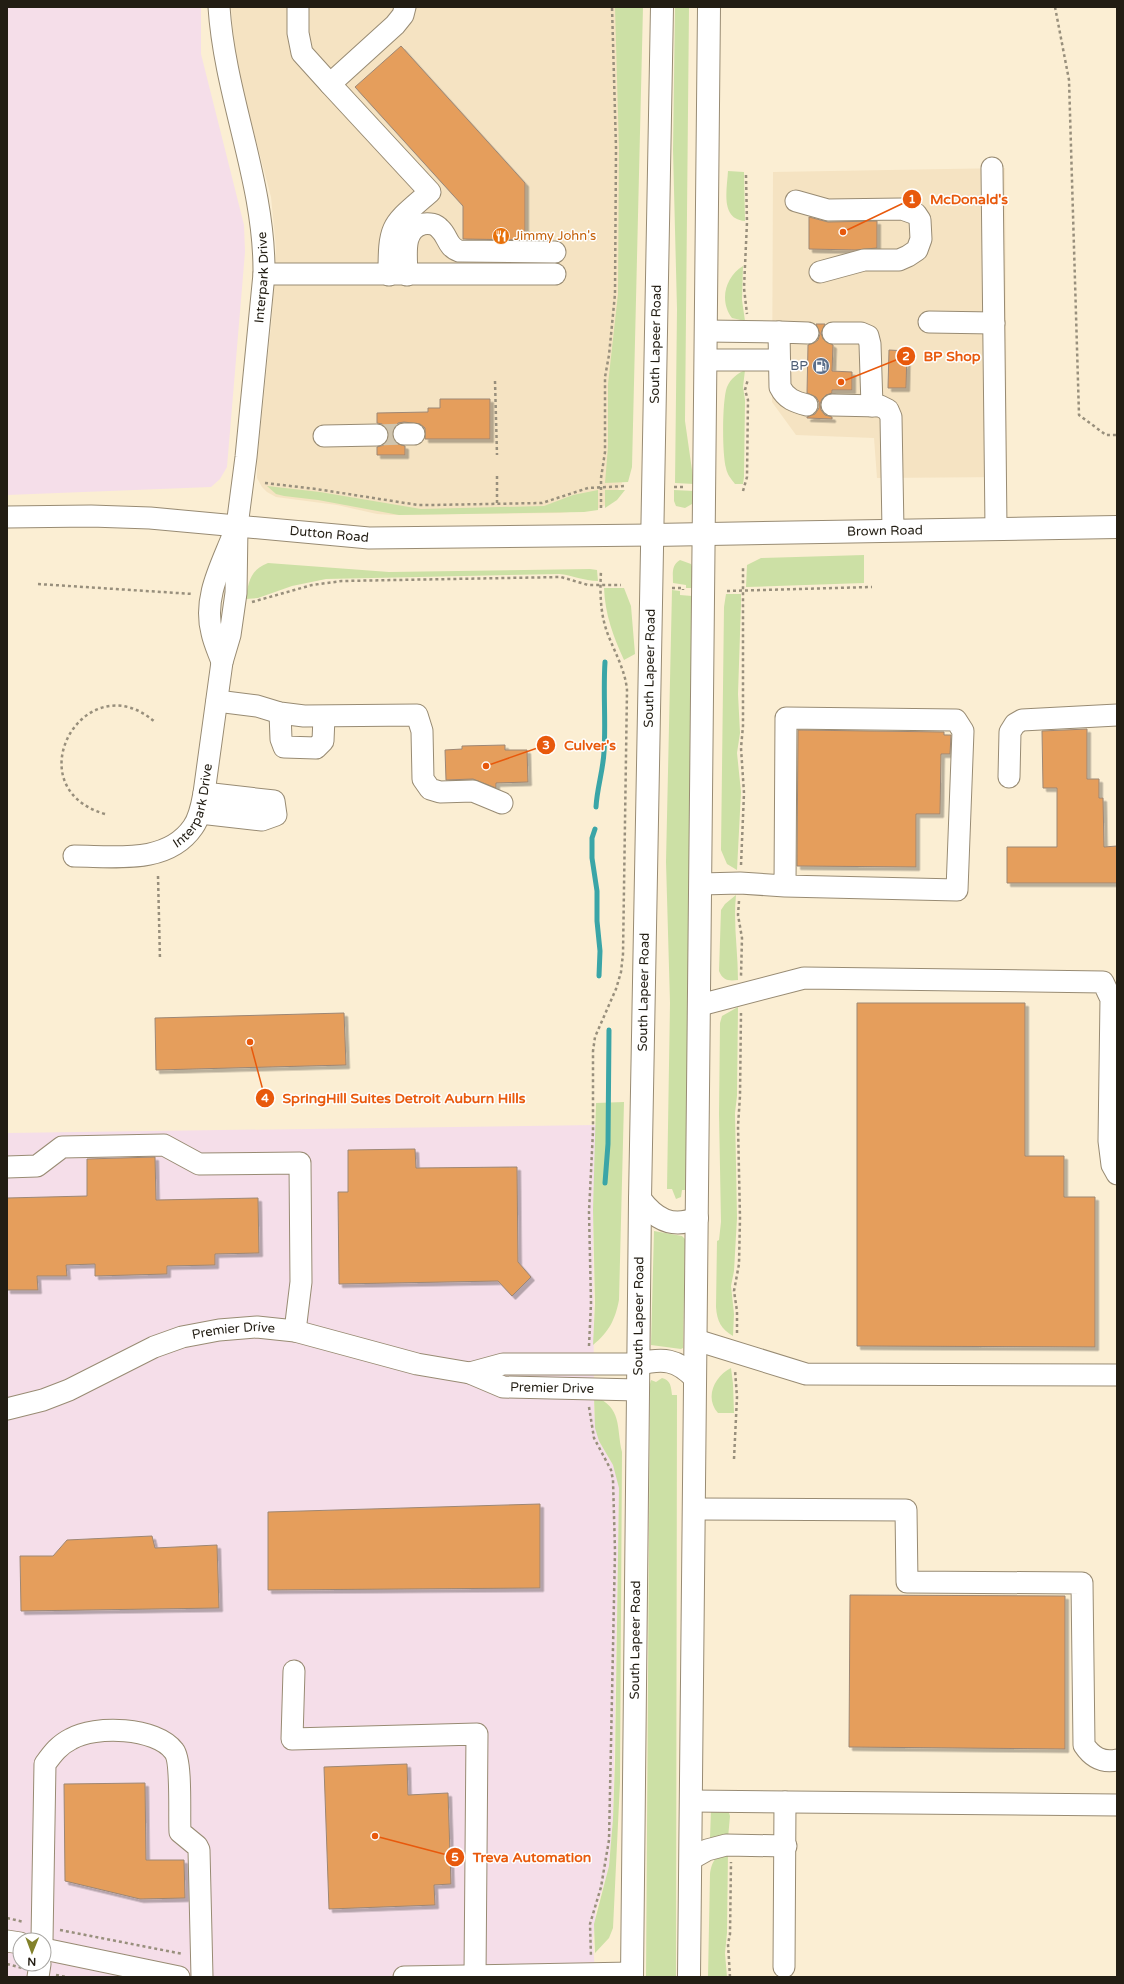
<svg xmlns="http://www.w3.org/2000/svg" width="1124" height="1984" viewBox="0 0 1124 1984" font-family="'Varela Round',sans-serif">
<defs>
<filter id="shadow"><feDropShadow dx="3.5" dy="3.5" stdDeviation="0" flood-color="#0004"/></filter>
</defs>
<rect width="100%" height="100%" fill="#fbeed3"/>
<path fill="#f5e3c2" d="M231,7H639L626,468L622,483L615,497L606,505L597,509L560,513L393,515L377,514L337,505L276,497L267,492L262,487L257,478V462L272,316L276,248L271,197L243,91L235,54Z
M1005,168L1007,477L877,478L874,438L796,435L772,402L773,172Z"/>
<path fill="#f5dee9" fill-rule="evenodd" d="M7,7H201V54L244,225L245,252L227,467L220,479L211,487L7,495Z
M596,1125L593,1210L594,1412L599,1441L613,1465L617,1476L619,1488L618,1550L613,1819L609,1866L596,1911L593,1939L595,1977H7V1133ZM20,1940H44V1964H20Z"/>
<path fill="#cce0a5" d="M615,7H643L632,467L628,482L605,483L608,447V384L618,294L619,149Z
M675,7H689L685,421L694,484L675,483L677,309L673,150Z
M728,171L744,172L745,221C720,219 727,190 728,171Z
M743,266L742,300L745,321L732,318C719,301 725,277 743,266Z
M745,370L743,387L745,400L744,477L743,484H735C731,479 727,474 726,468C722,454 722,400 727,387C731,378 737,374 745,370Z
M267,486L320,492L421,509L544,506L573,495L598,490V510L584,512L399,515L318,500L284,496L276,494Z
M605,490H625L617,500L605,508Z
M674,490L694,491L692,504L685,508L676,506L674,501Z
M864,555V583L746,587L747,565L761,558Z
M680,560L691,564L693,569V588H686V585L673,583C673,574 671,565 680,560Z
M268,563L389,572L590,569L597,570L598,581C584,581 572,575 559,574L326,579L292,586L258,598L246,599C248,582 251,569 268,563Z
M604,588H624L631,606L635,654L624,660C613,636 605,614 604,588Z
M672,590L680,591V595L692,596L686,1190H682L681,1197L676,1199L672,1189H667L670,1003L666,862Z
M726,594H741V604L738,694L740,733L737,753L741,792L737,870L727,864L721,850L724,607Z
M736,895C733,923 738,951 738,980C729,981 723,981 719,971L721,910L725,904Z
M738,1007L737,1096L735,1113L737,1218L734,1271L731,1286L734,1314L733,1336C721,1329 717,1321 716,1307L717,1241L719,1240L721,1222L719,1114L720,1023L722,1016Z
M624,1102L619,1300C615,1320 609,1332 593,1345L595,1303L593,1210L596,1103Z
M654,1231L682,1236L685,1239L683,1348L681,1349L651,1345Z
M731,1368L733,1384L734,1413H718C704,1397 715,1376 731,1368Z
M662,1378C671,1380 671,1387 672,1395H677L676,1977H646L650,1384L651,1380L656,1382Z
M594,1396C623,1408 616,1427 622,1452L620,1782L613,1928L609,1938L595,1953L594,1924L609,1866L613,1819L615,1762L619,1488L613,1465L599,1441L595,1428Z
M711,1810H728L730,1816L728,1838H710Z
M728,1852L727,1933L725,1953L727,1977H708L710,1874C712,1861 715,1856 728,1852Z"/>
<g fill="none" stroke-linecap="round" stroke-linejoin="round">
<path stroke="#3aa5a7" stroke-width="5" d="M596,807C597,788 603,771 604,752C606,722 603,692 605,662
M595,829L592,838V858L597,891V921L600,951L599,976
M605,1183L608,1144L609,1030"/>
</g>
<path fill="#e59e5b" stroke="#9d8775" filter="url(#shadow)" d="M401,46L525,183V240L463,239V206L355,87Z
M809,217L828,222L877,221V248L855,250L809,249Z
M816,324H825L821,333L823,339L833,345L832,371L852,372V390H832V393L826,395L822,399L820,404L821,410L825,415L832,417V419L807,418V417L815,414L819,408V402L816,397L807,393L808,345L814,343L818,340L820,334Z
M889,350L907,351L906,388H888Z
M440,399H490V439H425V428L420,424L404,422L398,423L394,428L392,434L393,440L398,444L405,446V455H377V447L384,445L388,440L389,435L387,428L382,424L377,423V413L428,412V408H440Z
M1087,729V779H1099V798H1103L1104,847L1117,846V883H1007V847H1057V788H1043L1042,731Z
M798,730L944,732V735H951L950,754H941L940,814H916V867L797,866Z
M505,745V750H527L528,782L496,783V788L473,779L446,780L445,750L462,749V746Z
M857,1003H1025V1156H1064V1197H1095V1347L857,1346Z
M344,1013L346,1065L156,1070L155,1018Z
M415,1149L416,1168L517,1167L518,1262L531,1277L512,1296L498,1281L339,1284L338,1192H348V1150Z
M155,1157L156,1200L258,1198L259,1253L215,1254V1265L167,1266V1274L95,1276V1264L66,1265L67,1276H37L38,1290H7V1198L87,1196V1159Z
M540,1504V1588L268,1590V1512Z
M152,1536L155,1548L217,1545L219,1608L21,1611L20,1556H53L67,1540Z
M850,1595L1065,1596V1749L849,1747Z
M407,1764L408,1795L448,1793L451,1884L434,1885L435,1905L329,1909L324,1767Z
M145,1783L146,1860H184L185,1898L140,1899L65,1881L64,1784Z"/>
<g fill="none" stroke-linecap="round" stroke-linejoin="round">
<path stroke="#d0c4ad" stroke-width="21" stroke-dasharray="21 10" stroke-linecap="butt" d="M377,435L404,434"/>
<g stroke="#988b73" stroke-width="23">
<g id="minor">
<path d="M298,7V33L302,53L330,84"/>
<path d="M992,168L996,528"/>
<path d="M796,201L828,210L902,209L916,214L920,220L921,239L917,250L908,256L899,260H864L820,272"/>
<path d="M264,274H555"/>
<path d="M389,275C389,223 391,226 430,192L330,84L395,25L403,15L405,7"/>
<path d="M407,275C407,258 401,229 423,224C429,223 436,224 440,229C448,236 447,247 459,251L555,252"/>
<path d="M929,322L994,323"/>
<path d="M706,331L779,332"/>
<path d="M833,333H861L868,336L870,344L872,406"/>
<path d="M707,360H779"/>
<path d="M807,405C795,402 786,399 780,387L779,332L808,333"/>
<path d="M832,405L880,406L888,410L891,417L893,530"/>
<path d="M404,434H414"/>
<path d="M324,436L377,435"/>
<path id="s1" d="M7,517L91,516L150,518L369,538L653,535"/>
<path d="M222,662C219,653 214,643 212,633C203,599 220,568 232,538"/>
<path d="M217,701L257,706L280,713L304,716L417,715L422,731L423,779L430,789L440,792L473,791L502,803"/>
<path d="M280,713L281,739L284,747L316,748L323,741L324,717"/>
<path d="M1009,777L1010,732L1015,724L1022,720L1117,715"/>
<path d="M200,813L262,820L276,815L274,801L204,793"/>
<path id="s2" d="M74,856C114,856 167,865 193,827C200,817 202,804 204,793L222,662L230,635L236,593L237,526L246,457L264,274C265,182 225,98 219,7"/>
<path d="M701,884L740,883L785,886L957,890L963,731L956,720L786,718L785,886"/>
<path d="M700,1005L804,978L1103,982L1111,999L1109,1141L1112,1165L1117,1174"/>
<path d="M7,1167L37,1166L62,1147L164,1145L199,1164L300,1163L301,1282L295,1331"/>
<path d="M696,1340L806,1374L1117,1375"/>
<path d="M470,1373L503,1364H638"/>
<path id="s3" d="M7,1409L43,1400L69,1390L154,1347L182,1337L219,1330L257,1327L295,1331L417,1364L470,1373L503,1387L638,1390"/>
<path d="M695,1509L906,1510L907,1582L1082,1583L1084,1745C1092,1757 1102,1763 1117,1760"/>
<path d="M294,1671L292,1739L477,1734L475,1976"/>
<path d="M692,1801L1117,1805"/>
<path d="M691,1859L707,1850L726,1845L786,1846"/>
<path d="M42,1940L45,1764C53,1753 59,1745 71,1739C95,1725 156,1727 174,1751C182,1761 179,1817 180,1832L197,1846L199,1850L202,1977"/>
<path d="M7,1941L20,1943"/>
<path d="M44,1949L179,1977"/>
<path d="M784,1967L785,1802"/>
<path d="M38,1977L40,1964"/>
<path d="M404,1977L632,1973"/>
</g>
</g>
<g stroke="#988b73" stroke-width="24">
<g id="major">
<path id="s4" d="M653,535L1117,527"/>
<path d="M640,1199C655,1219 672,1229 697,1218"/>
<path d="M638,1364C663,1358 677,1359 695,1378"/>
<path id="s5" d="M632,1977L640,1199L662,7"/>
<path d="M689,1977L709,7"/>
</g>
</g>
<path stroke="#988f7c" stroke-width="2.5" stroke-dasharray="3 3" stroke-linecap="butt" d="M1055,7L1069,80L1079,415L1106,435H1117
M746,175L747,222L744,288L747,314
M495,381L497,455
M265,483L316,489L418,505H431L542,503L588,488L626,486
M674,487H685
M743,491L747,477L748,400L745,390L748,379
M497,503V475
M601,508V478L605,452V377L609,355L615,294L616,148L612,7
M38,584L193,594
M672,588H683V590
M727,591L872,587
M252,602L312,585L342,581L561,577L588,585H621
M105,814C13,787 85,661 155,722
M741,865L744,793L741,748L743,726V568
M158,876L160,960
M739,901L738,915L742,938L741,976
M737,1333V1311L734,1291L739,1264L740,1218L738,1126L740,1096L741,1013
M589,1346L591,1303L589,1212L593,1131V1051L595,1037L616,989L621,972L623,954L627,690C625,668 613,650 606,629C600,610 600,591 601,571
M589,1407L594,1438L611,1470L613,1480L615,1551L609,1840L601,1887L590,1924L591,1957
M734,1459L737,1397L735,1370
M7,1918L24,1922
M60,1930L183,1954
M7,1964L22,1968
M56,1975L66,1977
M730,1977L728,1944L730,1934L731,1862"/>
<use href="#minor" stroke="#fff" stroke-width="21"/>
<use href="#major" stroke="#fff" stroke-width="22"/>
</g>
<defs>
<g id="restaurant-disc" transform="scale(0.9)"><circle r="9.5" fill="#e8710a" stroke="#fff"/><path d="M-5-6h1v4h1v-4h1v4h1v-4h1v5L-1.5 .5V6h-2V.5L-5-1ZM5-6V6H3V1.5H1.5Q1.5-4 5-6Z" fill="#fff"/></g>
<g id="fuel-disc" transform="scale(0.9)"><circle r="9.5" fill="#5c6f8a" stroke="#fff"/><path d="M-5.5-6h7V0h2V4h1.3V-2.5L3-4.5l.8-.8L6-3V5H2.5V1h-1V6h-7ZM-4.2-4.7v3.2H.2V-4.7Z" fill="#fff"/></g>
</defs>
<g fill-rule="evenodd">
<use href="#restaurant-disc" x="501" y="236"/>
<use href="#fuel-disc" x="821" y="366"/>
</g>
<g text-anchor="middle" dominant-baseline="central" stroke-width="3" stroke-linejoin="round" paint-order="stroke">
<g font-size="13" fill="#c56008" stroke="#fff" text-anchor="start">
<text x="514" y="236">Jimmy John's</text>
</g>
<g font-size="13" fill="#221d13" stroke="#fff">
<text stroke="none"><textPath href="#s2" startOffset="684">Interpark Drive</textPath></text>
<text stroke="none"><textPath href="#s5" startOffset="1633">South Lapeer Road</textPath></text>
<text stroke="none"><textPath href="#s4" startOffset="232">Brown Road</textPath></text>
<text stroke="none"><textPath href="#s1" startOffset="323">Dutton Road</textPath></text>
<text stroke="none"><textPath href="#s5" startOffset="1309">South Lapeer Road</textPath></text>
<text stroke="none"><textPath href="#s2" startOffset="148">Interpark Drive</textPath></text>
<text stroke="none"><textPath href="#s5" startOffset="985">South Lapeer Road</textPath></text>
<text stroke="none"><textPath href="#s5" startOffset="661">South Lapeer Road</textPath></text>
<text stroke="none"><textPath href="#s3" startOffset="242">Premier Drive</textPath></text>
<text stroke="none"><textPath href="#s3" startOffset="569">Premier Drive</textPath></text>
<text stroke="none"><textPath href="#s5" startOffset="337">South Lapeer Road</textPath></text>
</g>
<g font-size="13" fill="#4e5e75" stroke="#fff" text-anchor="end">
<text x="808" y="366">BP</text>
</g>
</g>
<path fill="none" stroke="#e8590c" stroke-width="1.5" d="M843 232L912 199M841 382L906 356M486 766L546 745M250 1042L265 1098M375 1836L455 1857"/>
<g fill="#e8590c" stroke="#fff" stroke-width="1.5">
<circle cx="843" cy="232" r="4"/>
<circle cx="841" cy="382" r="4"/>
<circle cx="486" cy="766" r="4"/>
<circle cx="250" cy="1042" r="4"/>
<circle cx="375" cy="1836" r="4"/>
<circle cx="912" cy="199" r="10"/>
<circle cx="906" cy="356" r="10"/>
<circle cx="546" cy="745" r="10"/>
<circle cx="265" cy="1098" r="10"/>
<circle cx="455" cy="1857" r="10"/>
</g>
<g font-size="12" text-anchor="middle" font-weight="bold" fill="#fff">
<text x="912" y="203">1</text>
<text x="906" y="360">2</text>
<text x="546" y="749">3</text>
<text x="265" y="1102">4</text>
<text x="455" y="1861">5</text>
</g>
<g font-size="14" text-anchor="middle" font-weight="bold" fill="#e8590c" stroke="#fff" stroke-width="3" stroke-linejoin="round" paint-order="stroke">
<text x="969" y="204">McDonald's</text>
<text x="952" y="361">BP Shop</text>
<text x="590" y="750">Culver's</text>
<text x="404" y="1103">SpringHill Suites Detroit Auburn Hills</text>
<text x="532" y="1862">Treva Automation</text>
</g>
<rect width="1124" height="1984" fill="none" stroke="#221d13" stroke-width="16"/>
<g transform="translate(32 1952) rotate(181)"><circle r="19" fill="#ffffff" stroke="#a7a5a1"/>
<path d="M0-3L7 15L0 10L-7 15Z" fill="#82812a"/>
<text y="-6" font-size="11" font-weight="bold" text-anchor="middle" fill="#221d13">N</text>
</g>
</svg>
